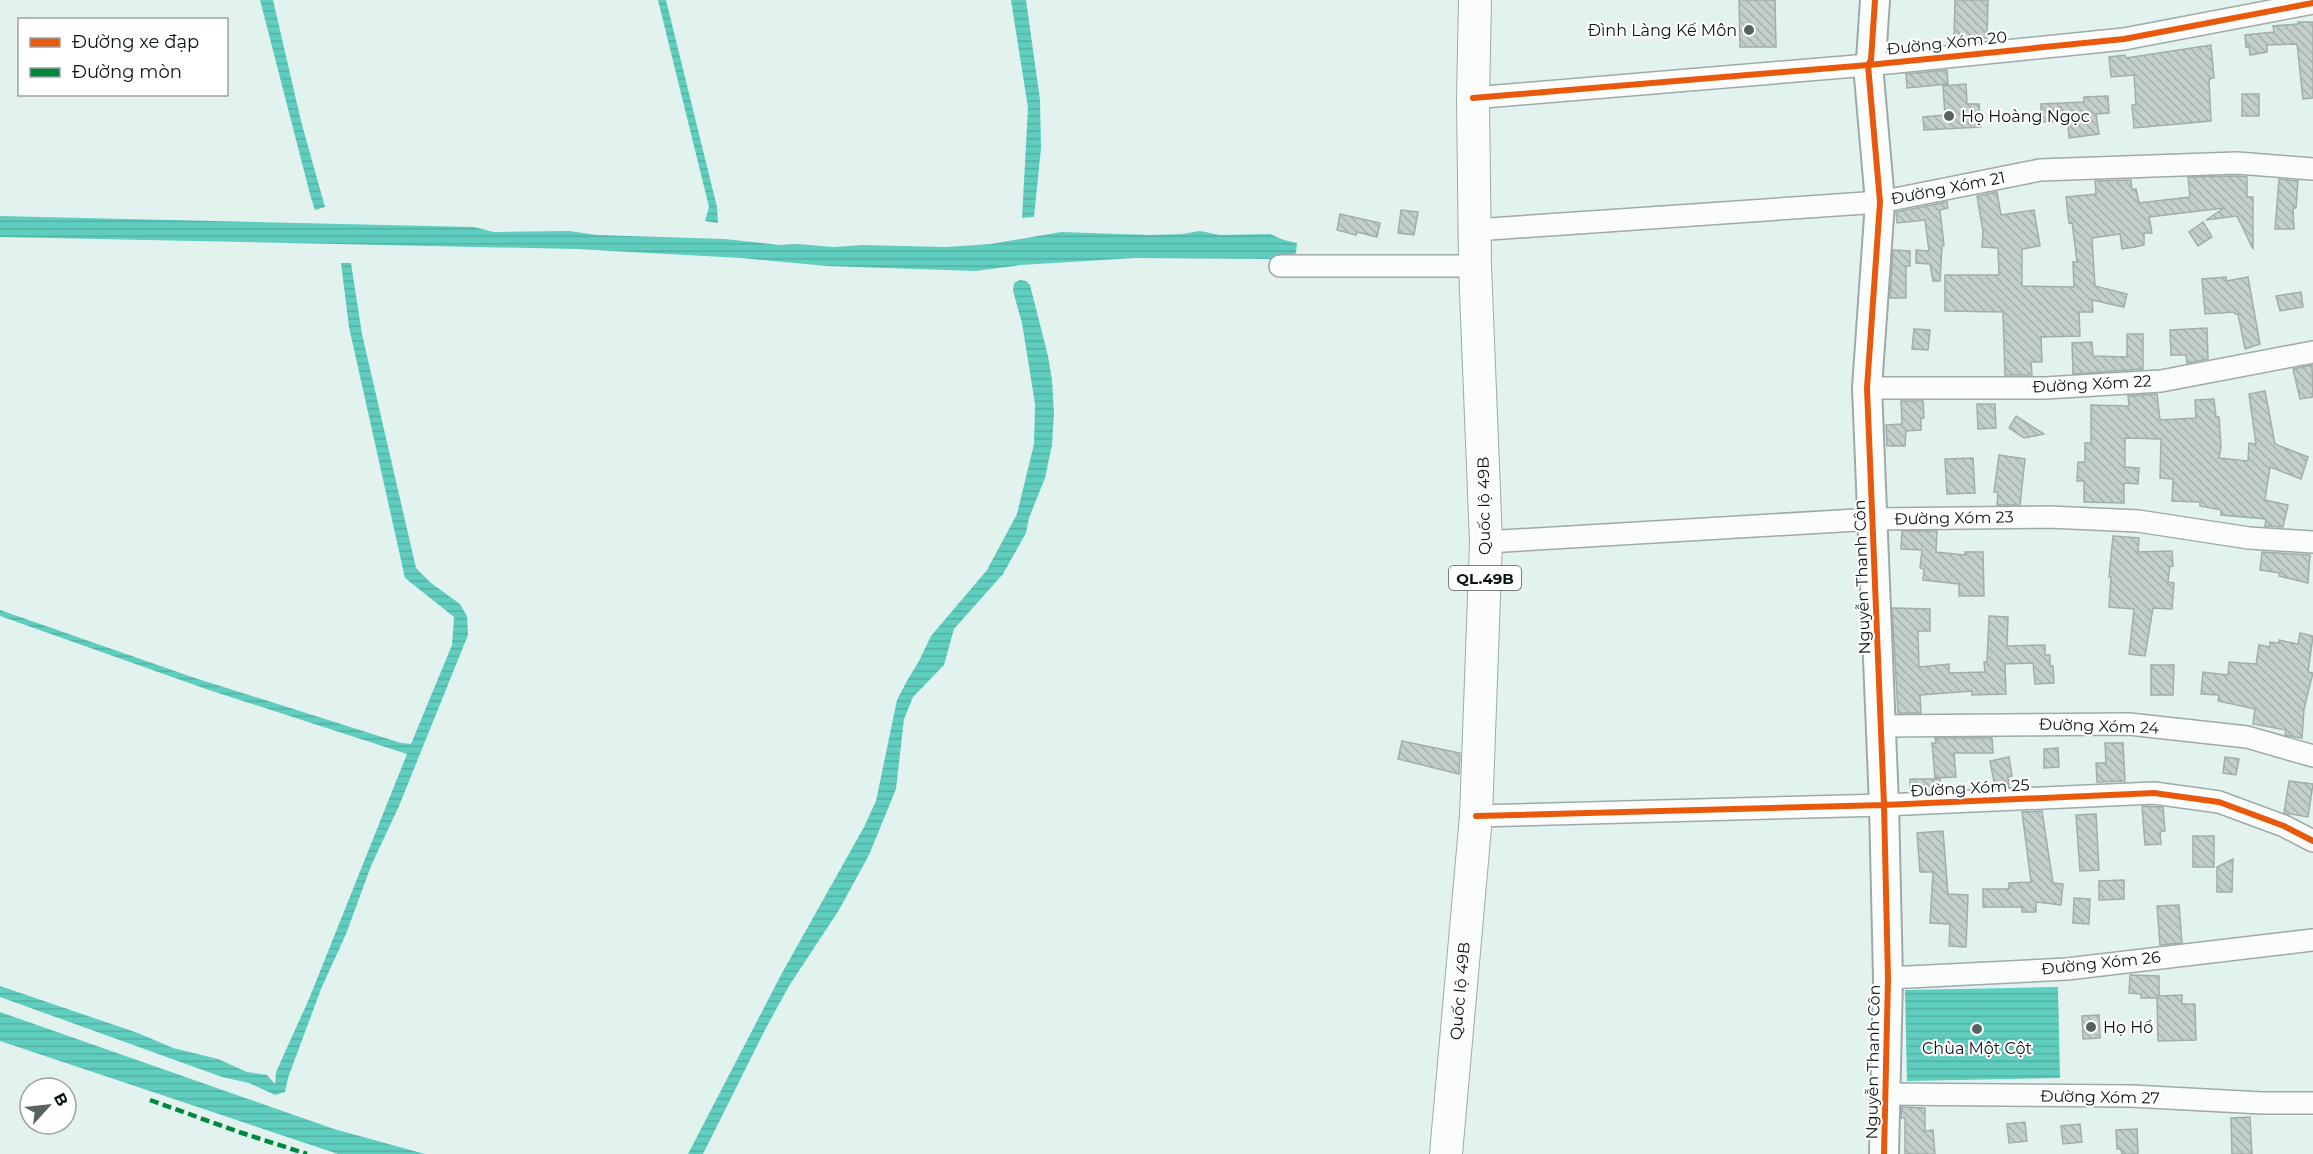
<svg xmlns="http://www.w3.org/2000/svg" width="2313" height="1154" viewBox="0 0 2313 1154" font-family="Montserrat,sans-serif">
<defs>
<pattern id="water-rules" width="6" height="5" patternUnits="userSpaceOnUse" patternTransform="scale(1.5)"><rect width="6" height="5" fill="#60cebf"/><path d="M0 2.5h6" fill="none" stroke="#52b0a3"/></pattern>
<pattern id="building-back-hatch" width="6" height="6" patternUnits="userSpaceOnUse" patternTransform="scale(1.5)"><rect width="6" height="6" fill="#c2cfcc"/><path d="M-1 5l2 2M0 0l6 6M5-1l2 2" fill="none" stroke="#a5b1ae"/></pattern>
</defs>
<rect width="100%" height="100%" fill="#e2f3ef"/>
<path fill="url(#water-rules)" d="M260,0H273L301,121L325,207L315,210L311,198Z
M658,0H666L717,207L718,223L705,221L709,207Z
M1011,0H1026L1040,100L1041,148L1034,217L1022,218L1028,108Z
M0,216C158,220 316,223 474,227L494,232L569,231L597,235L725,239L779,245L797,244L834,247L862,245L946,247L991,244L1061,232L1150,235L1182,234L1200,231L1220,235L1270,234L1284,240L1297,243L1296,253L1288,258L1278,259L1135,258L1021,265L975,271L827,266L741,258L576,249L0,237Z
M341,263H351L362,334L416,568L431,583L460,604L467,616L468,635L399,806L371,866L346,934L321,989L288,1078L285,1092L275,1095L249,1083L222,1077L0,997V986L138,1033L173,1048L218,1059L247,1072L267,1075L275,1084L276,1072L309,999L407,754L206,689L0,616V610L195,678L401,743L411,744L452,645L454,617L405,578L349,327Z
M1020,280L1026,281L1030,285L1048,356L1052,380L1054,413L1052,445L1045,478L1029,518L1026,533L1003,574L954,629L944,665L913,697L904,719L896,789L869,855L839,910L789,986L766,1028L703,1154H688L782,973L864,827L876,801L897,700L908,679L919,661L931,636L987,570L1017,514L1034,444L1035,404L1022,323L1013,291L1014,283Z
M2058,987L2060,1078L1907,1081L1905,990Z
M0,1012L334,1129L425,1154H338L0,1041Z"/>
<path fill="url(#building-back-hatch)" stroke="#a1aeab" stroke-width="1.5" d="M1739,0H1775L1776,47H1740Z
M1955,0H1988L1987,38H1954Z
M2298,22H2313V98L2303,99L2297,44L2267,45V52L2250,55L2249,46L2246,47L2245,35L2274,32L2273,26L2298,24Z
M2211,45L2214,78L2209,79L2211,121L2134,128L2132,105H2136L2134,75L2111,77L2109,57L2125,55L2126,58Z
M1947,70L1948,84L1907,88L1906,74Z
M1966,84L1967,104H1979L1981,127L1924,130L1923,117L1945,115L1943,86Z
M2242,94H2259V116H2242Z
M2108,96L2109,113L2096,114L2099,134L2069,138L2068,121L2041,122V104L2084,102V97Z
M2237,176L2247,177V197H2253V249L2237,216L2206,220L2224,208L2149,217L2152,233H2144V245L2135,247L2122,249L2120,234L2092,238L2095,286L2127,294L2124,307L2092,300L2093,312H2079L2080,336L2041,337L2042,362H2031L2032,375H2005L2003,312L1945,311V275H1999L1998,248L1982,247L1983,231L1977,196L1997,192L2001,215L2034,210L2040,246L2022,249V286L2074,287L2073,262H2077L2072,222L2069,223L2066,197L2096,194L2095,181L2131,180L2132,190L2136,189L2139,203L2190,197L2188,177Z
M2279,179L2298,181L2296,208H2293L2294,229H2275Z
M1947,202L1948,208L1940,210L1944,245L1942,246L1940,281H1933L1930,264L1916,263V250L1929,251L1925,220L1897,223L1896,212Z
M1401,210L1418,212L1414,235L1398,233Z
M1340,214L1380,223L1377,237L1357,232L1356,235L1337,230Z
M2203,222L2212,237L2198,246L2189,232Z
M1893,250L1910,251V266H1906V298H1890Z
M2226,277L2227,281L2248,277L2260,344L2245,349L2238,314H2235L2234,312L2205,314L2202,279Z
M2301,292L2303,307L2280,311L2276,296Z
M2207,328L2208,359L2187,363L2186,355H2171L2170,330Z
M1914,329L1930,330L1928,350L1912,349Z
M2127,334H2143V369L2073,374L2072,343L2092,342L2093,356L2127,357Z
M2312,365L2313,397L2300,399L2293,369Z
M2265,391L2275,444L2308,457L2301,479L2270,467L2265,500L2288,505L2283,527L2265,526L2266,519L2221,515V510L2200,506V502L2172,501L2173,479L2160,478L2161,439L2125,438V467L2139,468L2138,484L2124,483V503L2084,502V481H2077L2078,462H2085V443H2091V405L2129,406L2128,396L2157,394L2160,420L2196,418L2195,400L2214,399L2216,417H2219L2221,447L2219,458L2248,461L2249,443L2256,444L2249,394Z
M1901,401H1923L1924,418H1921V430L1906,431L1905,446H1887L1886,425L1902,424Z
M1977,404H1995L1996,428L1978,429Z
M2016,416L2044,434L2024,438L2009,428Z
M1999,455L2025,459L2020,505H1997L1998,492H1994Z
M1973,458L1975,493L1947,494L1945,459Z
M1902,531H1937L1936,552L1965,555V552H1983L1984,596H1959V584L1923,580L1924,569L1920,568L1922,550L1901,549Z
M2113,536L2139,538L2138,552L2172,551L2173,566H2170L2168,582L2174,583L2172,609L2153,608L2145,656L2129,654L2134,609L2109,607L2111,577H2109Z
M2262,552L2310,555L2308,583L2279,576L2280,573L2260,570Z
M1892,608L1930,609V631H1918L1919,667L1949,664V673L1985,672L1984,662H1987L1989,616L2008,617L2007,646L2045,645V655H2050V666H2053L2054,683L2035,684L2033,663L2005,664L2006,694L1972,695V691L1920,695L1921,713H1898Z
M2300,633L2313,636L2308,672L2313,673L2304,709L2302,738L2285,735L2286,730L2253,724L2255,709L2218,701L2219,695L2201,694L2203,672L2228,675L2229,662L2256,664L2259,645L2270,647V642L2279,643V640L2298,644Z
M2151,665H2174L2173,695H2151Z
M1935,738H1992L1993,753H1954L1956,777L1935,778L1932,743H1936Z
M1402,741L1460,753L1459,774L1398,759Z
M2105,743H2123L2125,781L2097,782L2096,763H2106Z
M2058,748L2059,767L2044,768V749Z
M2009,757L2012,776L2008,777L2009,787H1995L1990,761Z
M2225,757L2239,759L2236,775L2223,773Z
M1910,779H1940V790L1910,791Z
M2289,781L2313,784L2308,817L2284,813Z
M2142,806L2163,807L2165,831L2160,832L2161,844L2145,845Z
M2042,811L2053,883L2063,884L2061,905L2036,902V912H2022V907H1983V889H2009V883L2031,882L2022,812Z
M2096,814L2099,870L2080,871L2076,815Z
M1943,831L1948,894L1968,895L1966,947L1949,946L1950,924L1930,923L1933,872H1920L1917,833Z
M2193,836H2214V867H2193Z
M2233,859L2232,892H2217V867Z
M2124,880V899L2099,900V881Z
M2074,898L2090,899L2089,924L2073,923Z
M2179,905L2182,943L2160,945L2157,906Z
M2130,975L2159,976V996L2182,995V1004H2195L2196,1040L2158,1041L2157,998H2141V994L2129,993Z
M2099,1015L2100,1038L2083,1039L2082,1016Z
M1902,1107L1925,1108V1131L1933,1130L1935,1154H1905V1118H1901Z
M2250,1117L2252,1154H2232L2231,1118Z
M2025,1122L2027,1141L2009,1143L2007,1124Z
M2080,1124L2082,1142L2063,1144L2061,1126Z
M2137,1129L2138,1154H2122L2121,1149H2117L2116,1130Z"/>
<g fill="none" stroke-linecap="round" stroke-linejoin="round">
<g stroke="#9daaa8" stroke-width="24">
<path id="street" d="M1473,98L1868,65L2124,39L2313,3
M1475,230L1880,202L2040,170L2237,163L2313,169
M1280,266H1475
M1867,388H2045L2161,381L2313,352
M1486,542L1873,519L2049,517L2138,521L2249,538L2313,542
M1881,726L2129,724L2247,737L2313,756
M1476,816L1884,805L2154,793L2219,802L2284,826L2313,841
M1888,978L2067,969L2313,940
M1886,1094L2131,1096L2262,1103H2313"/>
</g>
<g stroke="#9daaa8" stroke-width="32">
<path id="secondary" d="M1875,0L1871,60L1868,65L1880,202L1867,388L1884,805L1888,978L1884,1154"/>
</g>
<g stroke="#9daaa8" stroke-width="34">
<path id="primary" d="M1446,1154L1476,816L1486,542L1475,266L1473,98L1475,0"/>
</g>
<use href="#street" stroke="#fbfdfd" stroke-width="21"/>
<use href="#secondary" stroke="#fbfdfd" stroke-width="28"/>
<use href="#primary" stroke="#fbfdfd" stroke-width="32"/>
<path stroke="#00873e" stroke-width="4.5" stroke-dasharray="9 4.5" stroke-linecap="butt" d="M150,1100L239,1132L307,1154"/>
<g stroke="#fff" stroke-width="10">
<path id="cycleway" d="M1875,0L1871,60L1868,65L1880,202L1867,388L1884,805L1888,978L1884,1154
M1473,98L1868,65L2124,39L2313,3
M1476,816L1884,805L2154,793L2219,802L2284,826L2313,841"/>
</g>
<use href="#cycleway" stroke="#e8590c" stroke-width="6"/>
</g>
<g fill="#566360" stroke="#fff" stroke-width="2">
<circle cx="1749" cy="30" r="6"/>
<circle cx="1949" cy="116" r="6"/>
<circle cx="2091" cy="1027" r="6"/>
<circle cx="1977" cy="1029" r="6"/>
</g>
<g text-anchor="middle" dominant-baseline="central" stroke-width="4.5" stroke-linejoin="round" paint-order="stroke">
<rect fill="#fff" stroke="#545b5a" stroke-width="1.5" x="1449" y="566" width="72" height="24" rx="4.5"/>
<g font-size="15" font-weight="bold" fill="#0a1513">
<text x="1485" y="578">QL.49B</text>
</g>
<g font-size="16" fill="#0a1513" stroke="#fff" text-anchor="start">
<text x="1737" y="30" text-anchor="end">Đình Làng Kế Môn</text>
<text x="1961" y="116">Họ Hoàng Ngọc</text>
<text x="2103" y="1027">Họ Hồ</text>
<text x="1977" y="1048" text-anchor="middle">Chùa Một Cột</text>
</g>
<g font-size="16" fill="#0a1513" stroke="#fff">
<text transform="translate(1947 43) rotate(-6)">Đường Xóm 20</text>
<text transform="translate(1948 188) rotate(-11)">Đường Xóm 21</text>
<text transform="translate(2092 384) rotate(-3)">Đường Xóm 22</text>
<text transform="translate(1484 506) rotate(-91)">Quốc lộ 49B</text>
<text transform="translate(1954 518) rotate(-1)">Đường Xóm 23</text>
<text transform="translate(1862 577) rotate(-92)">Nguyễn Thanh Côn</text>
<text transform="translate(2099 726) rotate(2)">Đường Xóm 24</text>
<text transform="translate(1970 788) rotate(-3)">Đường Xóm 25</text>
<text transform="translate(2101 963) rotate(-6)">Đường Xóm 26</text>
<text transform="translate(1460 991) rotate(-85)">Quốc lộ 49B</text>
<text transform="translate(1873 1062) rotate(-89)">Nguyễn Thanh Côn</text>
<text transform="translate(2100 1097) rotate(1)">Đường Xóm 27</text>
</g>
</g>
<rect x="18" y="18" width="210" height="78" fill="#ffffff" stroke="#9da1a1" stroke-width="1.5"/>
<rect x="30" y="38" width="30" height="9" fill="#e8590c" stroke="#9da1a1" stroke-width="1.5"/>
<text x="72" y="48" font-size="18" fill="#0a1513">Đường xe đạp</text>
<rect x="30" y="68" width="30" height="9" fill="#00873e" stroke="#9da1a1" stroke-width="1.5"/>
<text x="72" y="78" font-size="18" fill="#0a1513">Đường mòn</text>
<g transform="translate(48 1106) rotate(63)"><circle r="28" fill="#ffffff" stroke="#9da1a1" stroke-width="1.5"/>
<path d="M0-4.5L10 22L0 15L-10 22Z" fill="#566360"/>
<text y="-9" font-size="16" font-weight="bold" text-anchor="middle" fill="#0a1513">B</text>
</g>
</svg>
